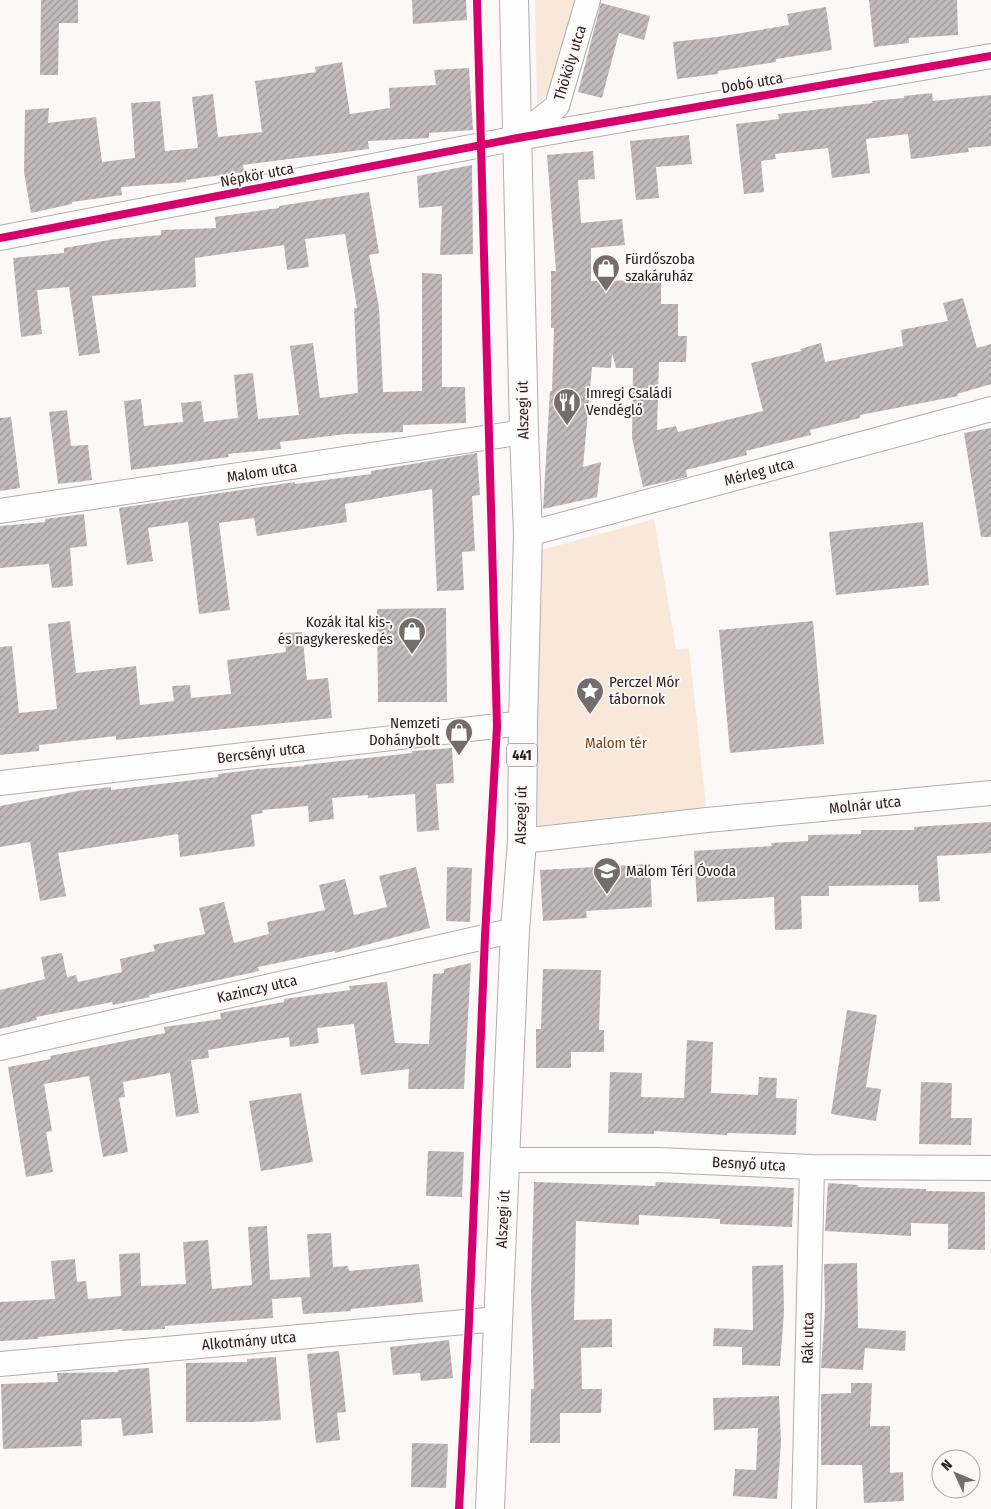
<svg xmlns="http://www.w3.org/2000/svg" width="991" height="1509" viewBox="0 0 991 1509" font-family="'Fira Sans Condensed',sans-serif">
<defs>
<pattern id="building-hatch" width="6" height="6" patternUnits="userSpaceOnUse" patternTransform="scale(1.25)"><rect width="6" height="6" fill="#c2babc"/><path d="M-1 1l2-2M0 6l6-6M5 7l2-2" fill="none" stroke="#9e9798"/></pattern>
</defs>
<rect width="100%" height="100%" fill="#fcf8f8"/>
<path fill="#f8e8da" d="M535,0H578L552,90L537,105Z
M654,519L676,649L689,648L707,815L535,832L534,552Z"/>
<path fill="url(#building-hatch)" d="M41,0H78V23H59L58,75H40Z
M412,0H466L467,20L413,24Z
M869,0H957L958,35L909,38V43L874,47Z
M601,3L650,16L644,40L619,33L602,98L578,92Z
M826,7L832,50L776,59V62L718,71V74L677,79L673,42L717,37L789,25L787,14Z
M342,62L350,114L390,108L389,88L436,85L434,70L469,68L473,130L429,133V138L368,141L369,149L243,165L244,172L186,180V182L121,187L122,195L72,202V204L31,213L24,172L25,110L49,108L48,123L96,117L102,162L135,158L131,103L160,101L165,151L198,148L192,97L213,94L218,137L262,132L255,81L316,72L315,67Z
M932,93L933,101L991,95V146L968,148L969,152L911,159L908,134L866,139L870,173L832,178L828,148L775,154L776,159L761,161L764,192L744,194L736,124L779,119L778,114L873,103L872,101L904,98V96Z
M689,135L692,164L656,167L659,198L636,200L630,141Z
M593,151L595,179L578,180L581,223L622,219L625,245L591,248V281L661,280V304H678V336H687L686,362H659L657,430L676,426L678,432L763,411L751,363L801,351L800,349L821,343L825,362L903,346L901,330L948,321L943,303L963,298L977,348L991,344V384L957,394L958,396L860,415V418L810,430L811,435L746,451L747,455L686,470L687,477L643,487L632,438L633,368H616L612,353L611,368L592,367L583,467L601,462L597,497L543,509L550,391H552L554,328H551V271H556L547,155Z
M472,165L473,254L440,255L442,206L419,208L417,176Z
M369,192L379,253L369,255L379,307L383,392L422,391V273L442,274V387H465L466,423L403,425V432L346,434L280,442L281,449L228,454L229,457L131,470L124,401L141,399L144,426L183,422L181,403L201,401L204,422L238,418L234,375L253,373L258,419L299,415L290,346L313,343L320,398L358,393L354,308H357L345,234L305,239L309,267L287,270L284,245L195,258L196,287L92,296L100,353L79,356L69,287L37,290L42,334L21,337L13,258L64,253V248L115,239L161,235V230L216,228L215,217L279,208V206Z
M67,410L71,446L88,445L92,480L58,484L49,412Z
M11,417L20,488L0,491V418Z
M991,428V537H981L964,433Z
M477,453L480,495L472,496L475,551L462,552L464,590L437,591L432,489L345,504L347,522L257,536L254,518L219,523L230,610L199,614L188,522L148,528L153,561L127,565L119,508L295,482V484L371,474V471Z
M84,514L87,546L70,548L73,586L52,588L49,564L0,568V526L45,522V519Z
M923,522L929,585L836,595L829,532Z
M446,608L447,702H378L377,609Z
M70,621L76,673L136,666L140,705L174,701L172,686L190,685L191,698L231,694L227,660L286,652L284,633L302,632L307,680L328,678L332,718L116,740V736L39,745V751L0,755V647L12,646L19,713L57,709L48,624Z
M813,621L824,744L730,753L719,630Z
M452,748L454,783L436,784L439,830L417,832L415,794L368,798V795L332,798L334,819L309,822L308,806L262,810L263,813L251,815L255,846L180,857L178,834L58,853L66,896L40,901L30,842L0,847V806L78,791L111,787V790L218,777V774L257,769L304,766V765L412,753V751Z
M991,822V853L937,856L940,901L919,902L918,885L829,886V896H801L802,929L775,930L774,897L697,902L694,851L772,846L771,843L808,841V835L861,834V830H914V827Z
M650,864L652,907L586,911L587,918L543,921L540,870Z
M416,867L430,928L335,953V951L258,967L259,971L149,995L150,997L113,1005L112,1002L36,1017L37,1020L0,1029V990L45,979L41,957L62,953L67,977L76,975L78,982L122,972L120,959L155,951L153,945L205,934L199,908L224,902L234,943L269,934L267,922L325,910L319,885L345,879L354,915L387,907L379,876Z
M447,867L472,868L470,922L446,921Z
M471,963L464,1089H408L409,1069L361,1075L354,1024L317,1028L319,1043L290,1047L289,1037L208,1050L209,1058L191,1060L199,1113L176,1117L170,1073L123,1082L125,1097L119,1098L128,1152L103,1157L89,1076L44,1084L52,1131L46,1132L53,1172L26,1177L8,1067L51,1059L50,1056L165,1033L164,1027L221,1019L220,1013L284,1002V999L350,990L349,986L387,982L395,1043L429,1044L433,974L444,973V969Z
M543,969L601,970L599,1030H604V1052H571V1068H536V1029H541Z
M847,1010L877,1015L866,1087L881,1089L876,1121L831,1114Z
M687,1040L713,1042L711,1093L758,1095L759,1077L777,1078L776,1098L797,1099L796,1135L727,1133V1135L654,1131V1134L608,1133L610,1072L642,1073L641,1097L684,1098Z
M921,1082L952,1083L951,1118H972L971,1145L919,1144Z
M301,1093L313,1162L261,1171L249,1101Z
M428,1151L464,1152L462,1197L426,1196Z
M534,1182L655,1186L656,1182L794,1188L792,1227L720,1224V1219L639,1215V1225L576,1221L574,1320L612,1319V1347L581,1348L582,1389H602L601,1413H560V1443H530L531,1389H534L531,1294Z
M828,1183L858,1185V1187L926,1189V1191L985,1192V1250L948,1249V1224L911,1223V1236L825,1231Z
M267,1226L270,1280L310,1277L307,1234L331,1233L333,1267L348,1266L349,1271L419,1264L423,1302L351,1309V1311L303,1314L301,1297L272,1299L273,1318L165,1326V1329L122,1331V1329L38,1337V1339L0,1341V1302L55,1299L51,1261L75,1259L77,1282L86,1281L88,1299L121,1296L119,1254L140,1253L141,1286L186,1284L183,1242L208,1240L212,1289L252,1285L248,1227Z
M857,1263L858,1328L906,1331L905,1351L865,1348L863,1370L821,1368L825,1309L824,1264Z
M783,1265L784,1312L780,1366L742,1365V1347L713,1346L714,1328L753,1330L752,1266Z
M449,1340L453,1378L421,1381L420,1373L393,1375L390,1347Z
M339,1351L346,1412L337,1413L340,1440L316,1443L307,1354Z
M276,1357L281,1420L252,1422H186V1363L247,1362V1359Z
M149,1368L153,1433L123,1436L121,1418L81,1420L82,1446L3,1449L1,1384L58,1382L57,1373L118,1372V1370Z
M851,1383H872L870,1426H890V1473L903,1472L904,1501L864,1503L862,1465H821V1394L851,1393Z
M779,1396L781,1442L777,1499L733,1496L735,1469L756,1470L758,1428L714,1430L713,1398Z
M412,1443L448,1444L446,1488L411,1487Z"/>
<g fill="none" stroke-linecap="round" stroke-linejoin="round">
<g stroke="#b3adac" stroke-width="26">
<path id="minor" d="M520,136L557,106L588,0
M0,238L518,138L991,56
M0,511L524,432
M528,534L991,409
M0,783L523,723
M522,841L707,820L991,793
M0,1048L515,930
M506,1160H659L812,1167L991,1168
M0,1364L498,1319
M804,1509L812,1167"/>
</g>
<g stroke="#b3adac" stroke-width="30">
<path id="major" d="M490,1509L515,930L522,841L523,723L528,534L524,432L514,0"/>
</g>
<use href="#minor" stroke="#fffefe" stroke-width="24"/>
<use href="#major" stroke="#fffefe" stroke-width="28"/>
<g stroke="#fdf7f7" stroke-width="11">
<path id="cycleway" d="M0,238L518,138L991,56
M459,1509L469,1322L485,936L497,726L477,0"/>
</g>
<use href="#cycleway" stroke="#d6006c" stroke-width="8"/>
</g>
<defs>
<g id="shop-pin" transform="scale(1.4375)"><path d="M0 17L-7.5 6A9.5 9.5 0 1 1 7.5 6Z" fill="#756c6c" stroke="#fdf7f7"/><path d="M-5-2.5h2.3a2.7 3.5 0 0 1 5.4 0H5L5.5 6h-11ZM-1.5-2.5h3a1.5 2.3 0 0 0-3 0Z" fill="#fff"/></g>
<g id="restaurant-pin" transform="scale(1.4375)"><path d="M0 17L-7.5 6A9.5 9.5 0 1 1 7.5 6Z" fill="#756c6c" stroke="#fdf7f7"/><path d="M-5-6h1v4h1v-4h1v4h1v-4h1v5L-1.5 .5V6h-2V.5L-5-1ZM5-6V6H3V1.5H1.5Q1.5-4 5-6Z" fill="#fff"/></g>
<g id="sight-pin" transform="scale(1.4375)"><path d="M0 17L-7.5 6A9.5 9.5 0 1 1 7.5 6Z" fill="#756c6c" stroke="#fdf7f7"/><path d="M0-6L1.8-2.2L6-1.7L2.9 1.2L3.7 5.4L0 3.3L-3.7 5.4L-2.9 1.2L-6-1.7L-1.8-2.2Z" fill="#fff"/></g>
<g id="school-pin" transform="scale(1.4375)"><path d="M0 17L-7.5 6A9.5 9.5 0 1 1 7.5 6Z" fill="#756c6c" stroke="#fdf7f7"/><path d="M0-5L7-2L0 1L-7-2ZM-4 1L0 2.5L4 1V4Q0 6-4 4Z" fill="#fff"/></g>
</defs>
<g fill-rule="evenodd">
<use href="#shop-pin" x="606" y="268"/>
<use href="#restaurant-pin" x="567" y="402"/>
<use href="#shop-pin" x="412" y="631"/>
<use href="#sight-pin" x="590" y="691"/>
<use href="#shop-pin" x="459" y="732"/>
<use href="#school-pin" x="607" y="871"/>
</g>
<g text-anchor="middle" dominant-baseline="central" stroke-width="4" stroke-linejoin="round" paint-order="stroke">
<rect fill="#fdf7f7" stroke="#6b6161" stroke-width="1" x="507" y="743.5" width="30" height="23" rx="4"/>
<g font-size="14" font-weight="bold" fill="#2c2121">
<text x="522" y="755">441</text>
</g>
<g font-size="15" fill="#2c2121" stroke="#fdf7f7">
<text transform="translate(570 63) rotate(-73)">Thököly utca</text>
<text transform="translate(752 83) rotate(-10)">Dobó utca</text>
<text transform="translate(257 175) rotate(-11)">Népkör utca</text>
<text transform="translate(523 410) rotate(-91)">Alszegi út</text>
<text transform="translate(262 472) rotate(-9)">Malom utca</text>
<text transform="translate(759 472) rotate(-15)">Mérleg utca</text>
<text transform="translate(261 753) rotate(-7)">Bercsényi utca</text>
<text transform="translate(865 805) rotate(-6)">Molnár utca</text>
<text transform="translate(521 815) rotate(-89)">Alszegi út</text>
<text transform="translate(257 989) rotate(-13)">Kazinczy utca</text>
<text transform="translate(749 1164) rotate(3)">Besnyő utca</text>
<text transform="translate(503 1219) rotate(-87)">Alszegi út</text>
<text transform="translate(808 1338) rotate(-89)">Rák utca</text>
<text transform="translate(249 1341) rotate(-5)">Alkotmány utca</text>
</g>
<g font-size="15" fill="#2c2121" stroke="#fdf7f7" text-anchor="start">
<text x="625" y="259">Fürdőszoba<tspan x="625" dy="17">szakáruház</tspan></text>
<text x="586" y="393">Imregi Családi<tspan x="586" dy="17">Vendéglő</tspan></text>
<text x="393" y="622" text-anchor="end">Kozák ital kis-,<tspan x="393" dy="17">és nagykereskedés</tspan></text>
<text x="609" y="682">Perczel Mór<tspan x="609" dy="17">tábornok</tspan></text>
<text x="440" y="723" text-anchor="end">Nemzeti<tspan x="440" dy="17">Dohánybolt</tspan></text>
<text x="626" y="871">Malom Téri Óvoda</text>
</g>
<g font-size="15" fill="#744513" stroke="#fdf7f7">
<text x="616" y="743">Malom tér</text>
</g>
</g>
<g transform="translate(956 1474) rotate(314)"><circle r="24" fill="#fdf7f7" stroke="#a9a1a1"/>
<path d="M0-4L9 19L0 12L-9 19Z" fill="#756c6c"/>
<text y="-8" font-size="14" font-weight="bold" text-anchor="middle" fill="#2c2121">N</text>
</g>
</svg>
